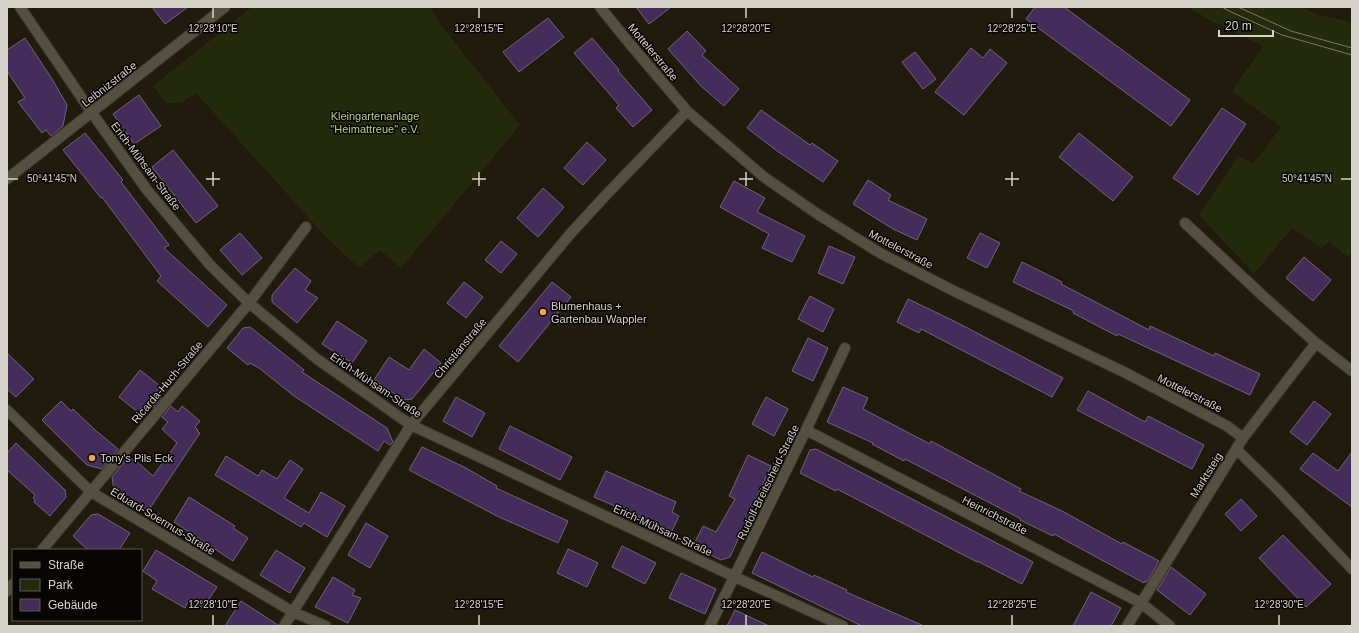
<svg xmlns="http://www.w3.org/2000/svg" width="1359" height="633" viewBox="0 0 1359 633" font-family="Helvetica,sans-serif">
<rect width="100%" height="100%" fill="#211b0e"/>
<path fill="#232b0c" d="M252,7H430L441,25L520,125L401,268L380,250L359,268L325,236L196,93L181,103H166L153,86Z
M1188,7H1300L1316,14L1352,22V252L1348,257L1329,242L1321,248L1292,228L1254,274L1199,215L1238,156L1253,164L1281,127L1232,91L1263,46L1213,22Z"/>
<path fill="#442c5b" stroke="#6d6676" d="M152,7H188L165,24Z
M636,7H671L649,24Z
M1035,7H1064L1190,100L1171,126L1026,19Z
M548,18L564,37L519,72L503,52Z
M687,31L706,51L702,55L739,89L724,106L701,86L668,49Z
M25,38L52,79L67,105L63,126L51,136L46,130L42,133L18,102L25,98L7,71V50Z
M592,38L619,70L618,71L652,110L633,127L616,108L619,105L574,53Z
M971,48L983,58L990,49L1007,63L964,115L935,92Z
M915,52L936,79L923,89L902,62Z
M139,95L161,126L134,144L113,114Z
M1222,108L1246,124L1198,195L1173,178Z
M761,110L810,145L812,143L838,161L823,182L777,151L747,128Z
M85,133L123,180L121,182L169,245L164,248L227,305L208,327L157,281L161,276L102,197L101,198L63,150Z
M1079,133L1133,177L1113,201L1059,157Z
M587,142L606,160L583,185L564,168Z
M173,150L218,206L196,223L152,167Z
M868,180L891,195L888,200L927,219L917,240L893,229L853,204Z
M734,181L765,198L757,212L805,236L792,262L762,248L769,234L720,207Z
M543,188L564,207L538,237L517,218Z
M240,233L262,258L242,275L220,250Z
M980,233L1000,243L987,268L967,258Z
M501,241L517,254L501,273L485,260Z
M829,246L855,257L843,284L818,273Z
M1304,257L1331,280L1313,301L1286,278Z
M1022,262L1062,282L1061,284L1149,330L1150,326L1214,356L1215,353L1260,374L1250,395L1118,334L1117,336L1073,313L1074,311L1013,282Z
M295,268L311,281L305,290L318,298L297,323L272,302V295Z
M464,282L483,297L466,318L447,303Z
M552,282L571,297L518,362L499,346Z
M810,296L834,309L823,332L798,319Z
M908,299L954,321L1063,378L1052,397L921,329L919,333L897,322Z
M337,321L367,341L352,363L322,344Z
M250,327L304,370L302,372L387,428L393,442L390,445L384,441L378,451L294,396L259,368L250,363L248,365L227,348L243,328Z
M808,338L828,348L813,381L792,371Z
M424,349L441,363L412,399L404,400L374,380L389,357L409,370Z
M7,353L34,379L16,397L7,389Z
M140,370L160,386L156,392L162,397L153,408L147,403L139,413L119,397Z
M843,387L868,398L863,409L930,444L931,441L1021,489L1019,491L1062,511L1122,544L1123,542L1159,561L1147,582L1145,581L1144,583L1054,534L1053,536L1020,520L1021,519L905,459L904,461L872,444L873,443L827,422Z
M1088,391L1145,422L1148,416L1204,445L1192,469L1077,410Z
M456,397L485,413L472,437L443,421Z
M766,397L788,409L774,436L752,424Z
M61,401L71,411L73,409L94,429L118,449L102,469L87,465L42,420Z
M1314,401L1331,414L1307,445L1290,432Z
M171,406L178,412L182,406L200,421L195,427L198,430L197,431L200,433L148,511L114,491L112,477L128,457L134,461L135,460L153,476L177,443L162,429L168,422L162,417Z
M510,426L572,457L560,480L499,449Z
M16,443L65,490L66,497L50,516L34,502L35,500L33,498L35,495L7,470V453Z
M422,447L466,468L497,486L496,488L568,521L558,543L499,517L409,470Z
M816,449L1033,562L1022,584L977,561V562L837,489L836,491L800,473L810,450Z
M1352,452V507L1300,469L1313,453L1338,471Z
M748,455L771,466L730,557L721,560L693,546L703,526L716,532L735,499L729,496Z
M226,456L258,476L262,470L277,479L290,460L303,469L284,498L309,513L321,492L345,506L327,537L304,523L301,527L215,475Z
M606,471L676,502L672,512L679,516L672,531L594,497Z
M189,497L235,526L233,528L248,538L233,561L174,522Z
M1241,499L1257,516L1241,531L1225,514Z
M98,514L130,533L119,550H88L73,536L91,515Z
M366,523L388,536L370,568L348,555Z
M1283,535L1331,584L1306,607L1259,558Z
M622,546L656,563L645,584L612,567Z
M568,549L598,563L587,587L557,573Z
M156,550L217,587L203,608L189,599L185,608L152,589L157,581L143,571Z
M276,550L305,568L290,593L260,575Z
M762,552L813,577L814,575L847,590L846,592L924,626H862L752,573Z
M1171,567L1206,594L1190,615L1157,590Z
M681,573L716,589L705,614L669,598Z
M333,577L355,590L352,595L361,598L348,623L315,607Z
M1091,592L1121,608L1111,626H1073Z
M241,601L278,625V626H225Z
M735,610L769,626H727Z"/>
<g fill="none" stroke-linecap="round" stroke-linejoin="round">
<g stroke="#37332c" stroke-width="12">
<path id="minor" d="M20,7L92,113L147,190L211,266L249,303L317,359L411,425L735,577L843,626
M600,7L630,44L687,111L764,177L819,215L880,253L954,291L1124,372L1227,426L1243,438
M7,179L225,7
M1185,223L1264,297L1316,343
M7,410L91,492L293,612L326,626
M806,430L1141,603L1170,626
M1236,449L1277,489L1352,569
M42,550L249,303L306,227
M7,591L13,584
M284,626L411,425L571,233L606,195L687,111
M710,626L806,430L845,348
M1127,626L1243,438L1316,343L1352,371"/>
</g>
<use href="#minor" stroke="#554f40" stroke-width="10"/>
<path stroke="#7a766b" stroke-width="1" d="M1222,7L1229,11L1282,35L1352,55
M1238,7L1291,31L1352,48"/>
</g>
<path fill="none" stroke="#d6d3ca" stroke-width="1.5" d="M213,8V18M479,8V18M746,8V18M1012,8V18M213,172V186M479,172V186M746,172V186M1012,172V186M8,179H18M206,179H220M472,179H486M739,179H753M1005,179H1019M1341,179H1351M213,615V625M479,615V625M746,615V625M1012,615V625M1279,615V625"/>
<g fill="#eca93a" stroke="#080603" stroke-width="1.5">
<circle cx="543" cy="312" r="4"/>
<circle cx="92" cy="458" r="4"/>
</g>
<g text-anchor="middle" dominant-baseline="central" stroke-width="3" stroke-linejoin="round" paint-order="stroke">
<g font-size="11" fill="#d6d3ca" stroke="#080603">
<text transform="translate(653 52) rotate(50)">Mottelerstraße</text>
<text transform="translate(109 84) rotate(-38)">Leibnizstraße</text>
<text transform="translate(146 166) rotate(53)">Erich-Mühsam-Straße</text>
<text transform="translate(901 249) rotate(28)">Mottelerstraße</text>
<text transform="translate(460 348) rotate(-50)">Christianstraße</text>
<text transform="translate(167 382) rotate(-50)">Ricarda-Huch-Straße</text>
<text transform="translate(376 385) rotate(34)">Erich-Mühsam-Straße</text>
<text transform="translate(1190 393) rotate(27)">Mottelerstraße</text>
<text transform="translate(1206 475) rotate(-58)">Marktsteig</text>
<text transform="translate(768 482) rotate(-64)">Rudolf-Breitscheid-Straße</text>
<text transform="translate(995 515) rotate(27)">Heinrichstraße</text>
<text transform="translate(163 521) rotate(31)">Eduard-Soermus-Straße</text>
<text transform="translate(663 530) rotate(25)">Erich-Mühsam-Straße</text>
</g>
<g font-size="11" fill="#b8d07b" stroke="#080603">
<text x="375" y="116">Kleingartenanlage<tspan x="375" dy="13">"Heimattreue" e.V.</tspan></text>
</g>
<g font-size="11" fill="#d6d3ca" stroke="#080603" text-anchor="start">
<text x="551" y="306">Blumenhaus +<tspan x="551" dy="13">Gartenbau Wappler</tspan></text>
<text x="100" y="458">Tony's Pils Eck</text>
</g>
</g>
<g font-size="10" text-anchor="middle" fill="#d6d3ca" stroke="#080603" stroke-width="3" stroke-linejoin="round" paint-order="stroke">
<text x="213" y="32">12°28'10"E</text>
<text x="479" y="32">12°28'15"E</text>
<text x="746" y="32">12°28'20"E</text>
<text x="1012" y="32">12°28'25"E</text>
<text x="52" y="182">50°41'45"N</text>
<text x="1307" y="182">50°41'45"N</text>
<text x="213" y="608">12°28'10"E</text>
<text x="479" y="608">12°28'15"E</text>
<text x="746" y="608">12°28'20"E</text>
<text x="1012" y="608">12°28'25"E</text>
<text x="1279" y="608">12°28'30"E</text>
</g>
<rect width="1359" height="633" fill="none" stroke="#d6d3ca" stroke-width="16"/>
<rect x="12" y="549" width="130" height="72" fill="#080603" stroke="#5a5853"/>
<rect x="20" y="562" width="20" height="6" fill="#554f40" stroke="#5a5853"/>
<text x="48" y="569" font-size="12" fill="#d6d3ca">Straße</text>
<rect x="20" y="579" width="20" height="12" fill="#232b0c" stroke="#5a5853"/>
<text x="48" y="589" font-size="12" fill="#d6d3ca">Park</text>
<rect x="20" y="599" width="20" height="12" fill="#442c5b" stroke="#5a5853"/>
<text x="48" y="609" font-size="12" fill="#d6d3ca">Gebäude</text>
<path d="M1219 30v6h54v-6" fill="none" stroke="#d6d3ca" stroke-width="2"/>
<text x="1225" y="30" font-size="12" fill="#d6d3ca" stroke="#080603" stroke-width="3" paint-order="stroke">20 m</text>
</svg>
